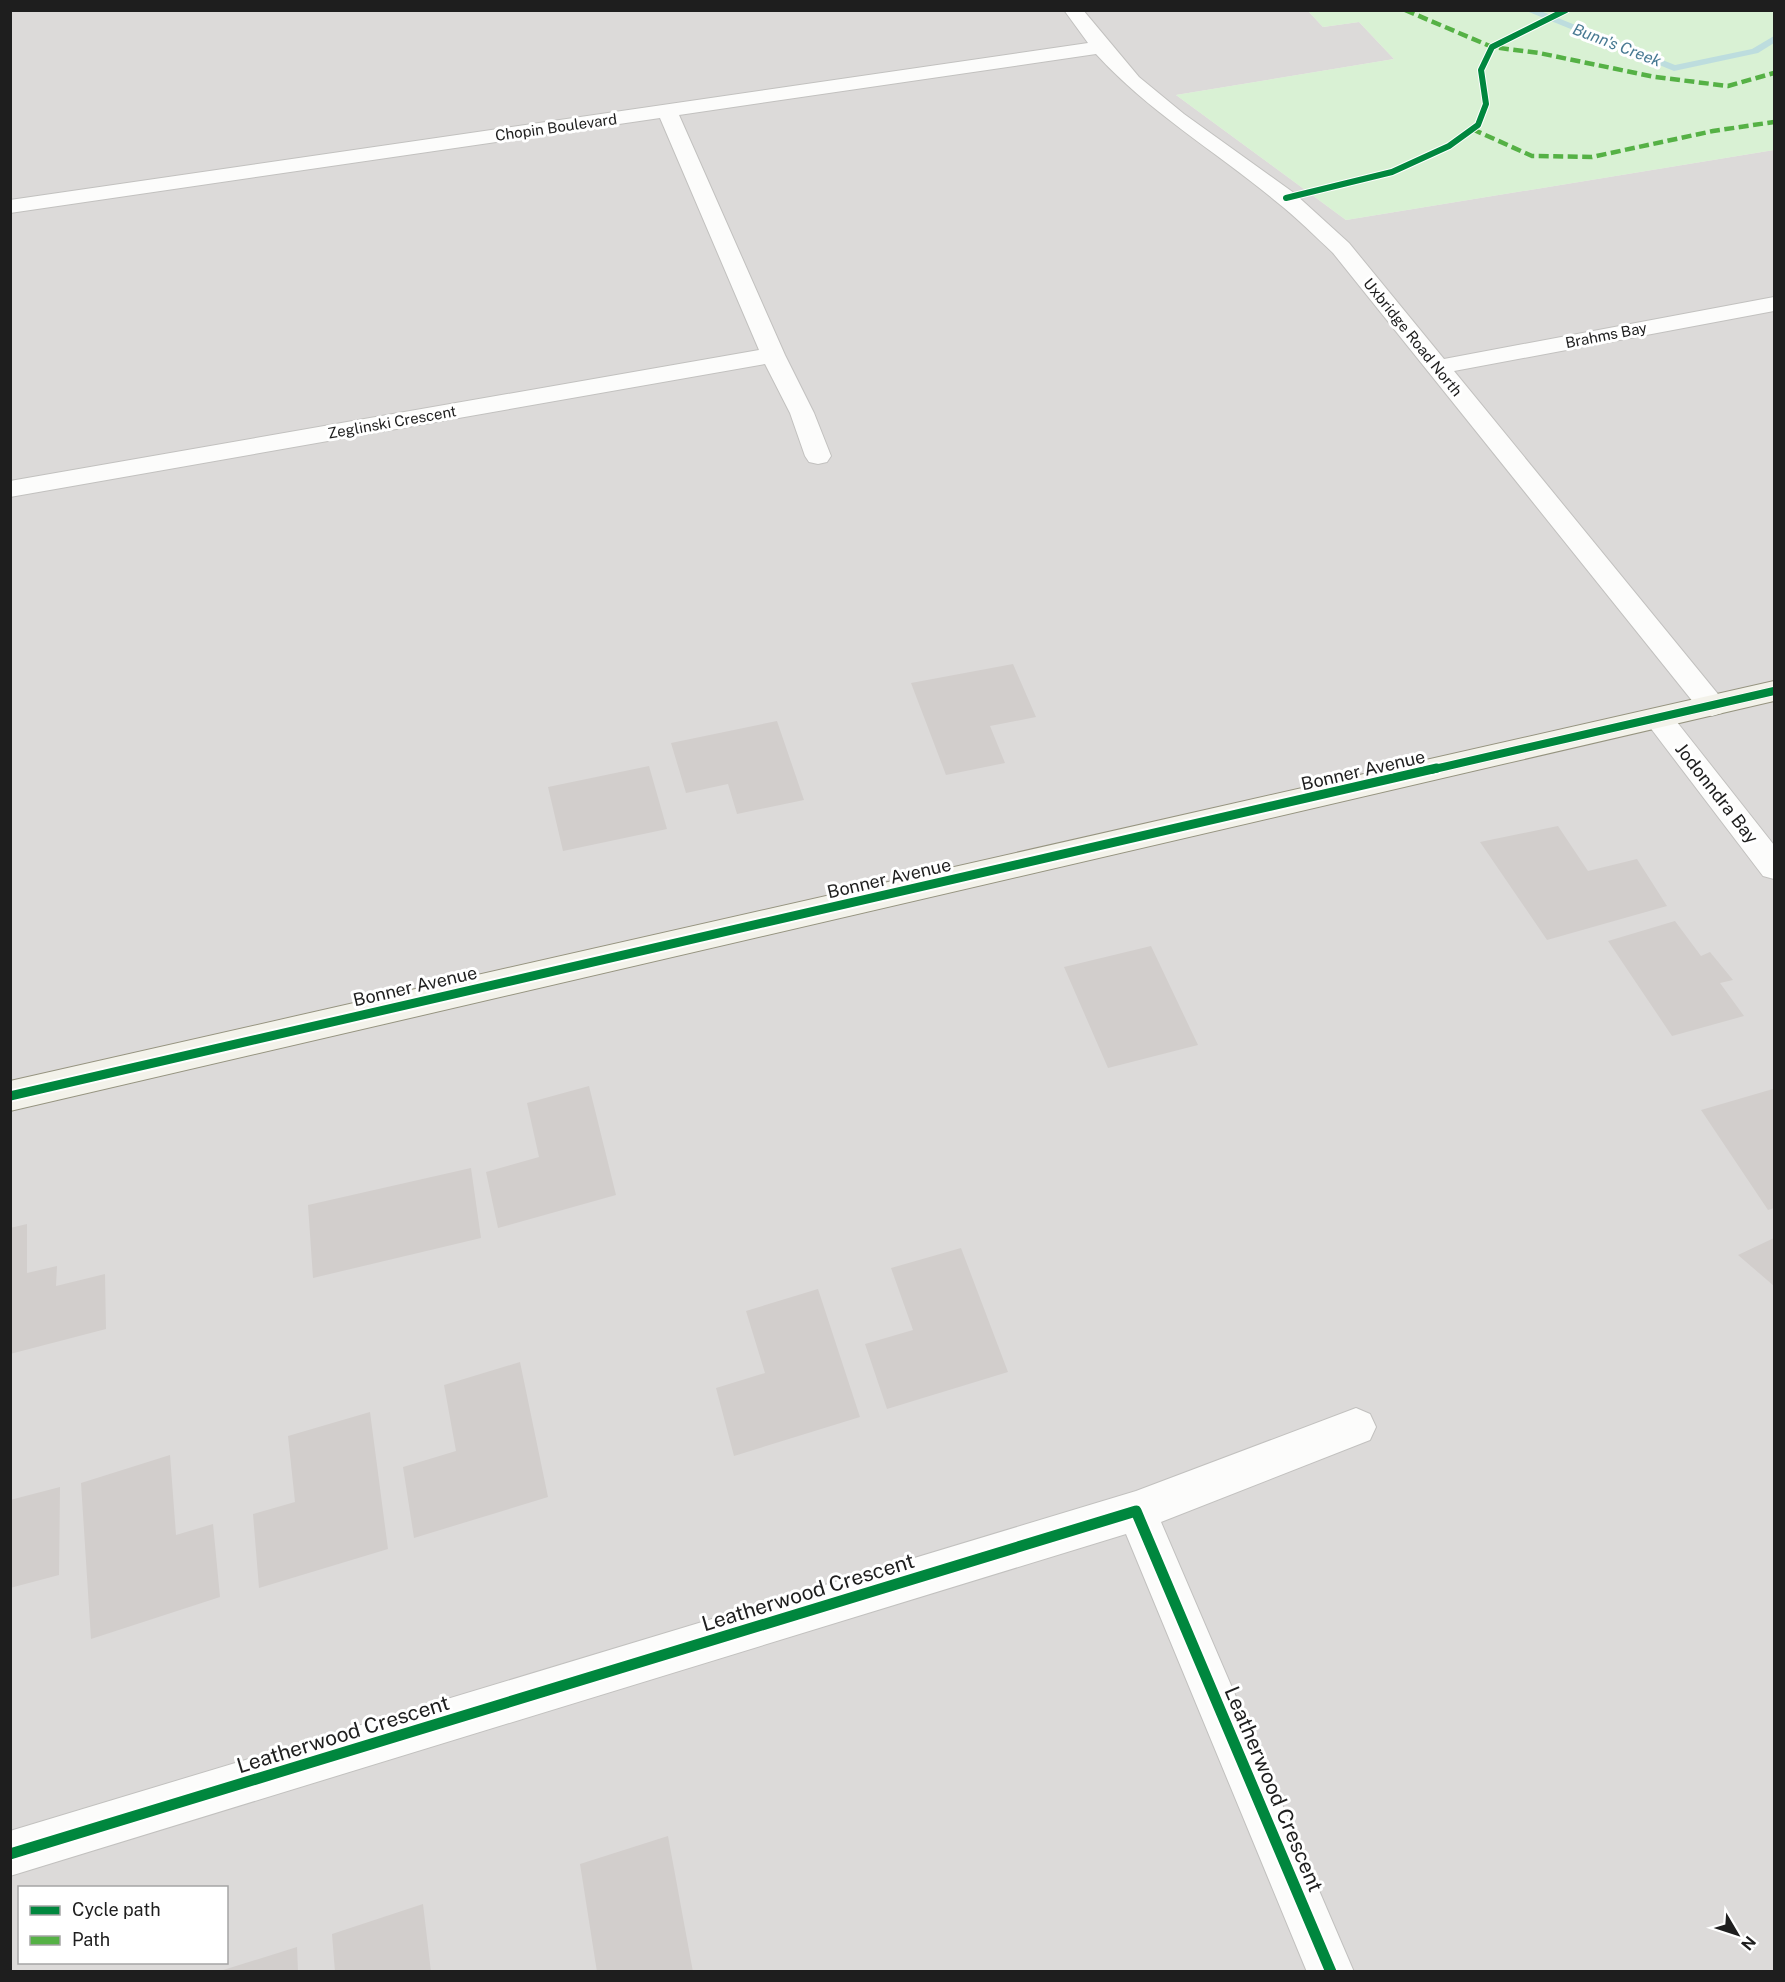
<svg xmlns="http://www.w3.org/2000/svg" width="1785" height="1982" viewBox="0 0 1785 1982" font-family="'Public Sans',sans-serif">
<rect width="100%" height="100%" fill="#edeae7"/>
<path fill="#dcdad9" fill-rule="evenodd" d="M11,11H1308L1323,27L1359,22L1394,59L1176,95L1346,220L1774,150V1971L11,1972ZM20,1888H226V1962H20Z"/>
<path fill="#d9f1d4" d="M1308,11H1774V150L1346,220L1176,95L1394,59L1359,22L1323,27Z"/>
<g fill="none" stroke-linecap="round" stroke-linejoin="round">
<path fill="#bdddde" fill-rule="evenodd" d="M1524,10H1538L1675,65L1752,49L1774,36V43L1758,53L1674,71Z"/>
</g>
<path fill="#d2cecc" d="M1013,664L1036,717L990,726L1005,763L946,775L911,683Z
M777,721L804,800L737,814L728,784L686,793L671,743Z
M649,766L667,829L563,851L548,787Z
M1558,826L1588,871L1637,859L1667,906L1547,940L1480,842Z
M1675,921L1701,956L1710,952L1733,980L1720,983L1744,1016L1672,1036L1608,941Z
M1151,946L1198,1045L1108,1068L1064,967Z
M589,1086L616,1195L498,1228L486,1172L539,1157L527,1103Z
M1773,1089L1774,1208L1768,1210L1701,1110Z
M471,1168L481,1238L313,1278L308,1205Z
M27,1224V1273L57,1266L56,1286L105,1274L106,1329L10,1354V1228Z
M1774,1238V1286L1738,1255Z
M961,1248L1008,1372L887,1409L865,1344L913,1330L891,1268Z
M818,1289L860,1417L734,1456L716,1388L765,1373L746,1311Z
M520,1362L548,1497L414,1538L403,1467L456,1451L444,1385Z
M370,1412L388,1549L259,1588L253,1514L295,1502L288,1436Z
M170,1455L176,1535L213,1524L220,1597L91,1639L81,1483Z
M60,1487L59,1575L10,1588V1500Z
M668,1836L693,1972H597L580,1864Z
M423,1904L431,1972H335L332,1934Z
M297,1947L298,1972H220V1971Z"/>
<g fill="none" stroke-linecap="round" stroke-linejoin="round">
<g stroke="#c2c1bf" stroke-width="2">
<path id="street" d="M1064,10H1083L1139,77L1184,114L1294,193L1349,243L1444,359L1774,297V311L1454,371L1722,699L1726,706L1722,713L1712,716L1702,713L1333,253C1315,236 1297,218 1278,203C1217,152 1150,113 1096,54L679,115L785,355L814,413L831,456L827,462L818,464L809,462L805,456L790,413L765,364L10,497V481L759,350L660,118L10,213V200L1088,43Z
M1659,708L1669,712L1774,845V879L1763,876L1649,726L1644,719L1649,712Z
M1356,1408L1370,1414L1376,1427L1370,1440L1161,1522L1354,1972H1307L1126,1534L10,1876V1831L1136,1491Z"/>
</g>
<g stroke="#969480" stroke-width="2">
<path id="secondary" d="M1774,681V701L10,1111V1081Z"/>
</g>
<use href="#street" fill="#fcfcfb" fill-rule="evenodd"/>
<use href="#secondary" fill="#f3f2ea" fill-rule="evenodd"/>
<path stroke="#55b145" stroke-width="4.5" stroke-dasharray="10 4.5" stroke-linecap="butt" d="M1405,10L1492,47L1539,53L1655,77L1728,86L1774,73
M1472,129L1532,156L1592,157L1713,131L1774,122"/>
<g stroke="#fff" stroke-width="8">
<path id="cycleway-far3" d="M1286,198L1392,172L1449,146L1478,125L1486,104L1481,70L1492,47L1566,10"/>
</g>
<g stroke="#fff" stroke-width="10">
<path id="cycleway-far2" d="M1430,770L1774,691"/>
</g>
<g stroke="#fff" stroke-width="13">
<path id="cycleway-far1" d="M10,1096L1437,768"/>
</g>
<g stroke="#fff" stroke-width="15">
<path id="cycleway" d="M10,1854L1136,1511L1331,1972"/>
</g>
<use href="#cycleway-far3" stroke="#00873e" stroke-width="6"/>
<use href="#cycleway-far2" stroke="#00873e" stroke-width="8"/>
<use href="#cycleway-far1" stroke="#00873e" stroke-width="9"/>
<use href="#cycleway" stroke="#00873e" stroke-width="11"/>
</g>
<g text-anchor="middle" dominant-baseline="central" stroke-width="6" stroke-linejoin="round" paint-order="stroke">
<g font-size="15" fill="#1e1e1e" stroke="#fff">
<text transform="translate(556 127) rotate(-8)">Chopin Boulevard</text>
<text transform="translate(1606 335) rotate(-11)">Brahms Bay</text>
<text transform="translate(1413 337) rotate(51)">Uxbridge Road North</text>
<text transform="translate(392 422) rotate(-10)">Zeglinski Crescent</text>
</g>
<g font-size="16" font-style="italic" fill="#477992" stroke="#fff">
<text transform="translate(1617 45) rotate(21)">Bunn's Creek</text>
</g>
<g font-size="18" fill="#1e1e1e" stroke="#fff">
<text transform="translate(1363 770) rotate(-13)">Bonner Avenue</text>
<text transform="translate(1717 793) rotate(52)">Jodonndra Bay</text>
<text transform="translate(889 878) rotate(-13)">Bonner Avenue</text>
<text transform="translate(415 986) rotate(-13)">Bonner Avenue</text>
</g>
<g font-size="21" fill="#1e1e1e" stroke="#fff">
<text transform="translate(808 1592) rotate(-17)">Leatherwood Crescent</text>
<text transform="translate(343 1734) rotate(-17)">Leatherwood Crescent</text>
<text transform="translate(1274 1789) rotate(67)">Leatherwood Crescent</text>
</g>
</g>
<rect width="1785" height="1982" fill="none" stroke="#1e1e1e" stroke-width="24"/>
<rect x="18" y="1886" width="210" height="78" fill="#ffffff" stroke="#a5a5a5" stroke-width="1.5"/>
<rect x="30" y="1906" width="30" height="9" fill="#00873e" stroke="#a5a5a5" stroke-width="1.5"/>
<text x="72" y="1916" font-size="18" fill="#1e1e1e">Cycle path</text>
<rect x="30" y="1936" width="30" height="9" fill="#55b145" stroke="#a5a5a5" stroke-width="1.5"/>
<text x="72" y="1946" font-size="18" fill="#1e1e1e">Path</text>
<g transform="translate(1737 1934) rotate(129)" stroke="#ffffff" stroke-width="4.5" paint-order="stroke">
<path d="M0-4.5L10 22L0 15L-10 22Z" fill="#1e1e1e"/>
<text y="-9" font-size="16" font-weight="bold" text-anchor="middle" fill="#1e1e1e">N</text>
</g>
</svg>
